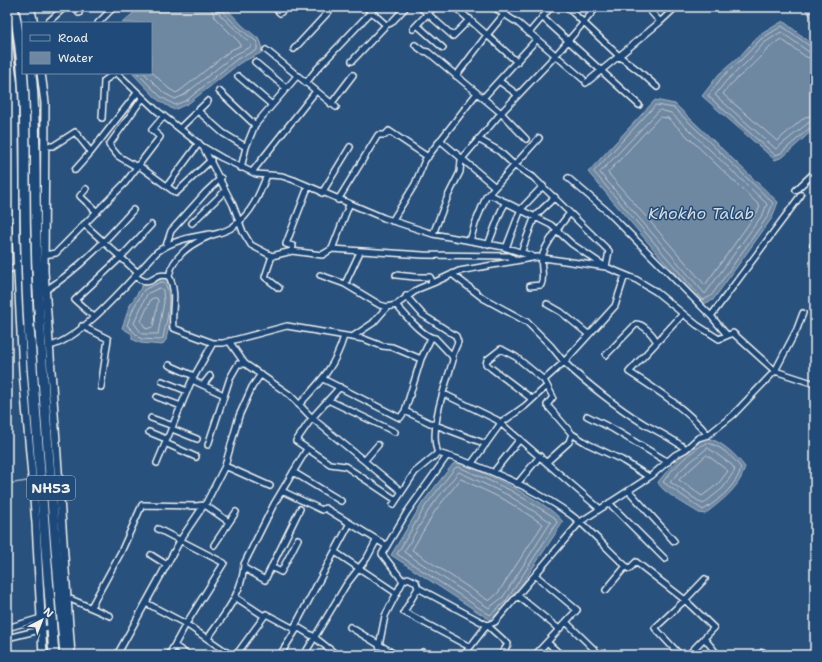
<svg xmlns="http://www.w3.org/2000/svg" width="822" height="662" viewBox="0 0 822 662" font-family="'Shantell Sans',sans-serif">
<rect width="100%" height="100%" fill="#28517e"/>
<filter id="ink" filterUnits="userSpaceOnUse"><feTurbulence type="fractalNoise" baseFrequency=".025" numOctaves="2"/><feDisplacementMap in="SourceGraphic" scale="8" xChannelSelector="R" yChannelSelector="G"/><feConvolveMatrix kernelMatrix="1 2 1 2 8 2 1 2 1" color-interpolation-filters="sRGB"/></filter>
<g filter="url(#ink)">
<path fill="#6e88a2" stroke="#a4b2be" d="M140,7H225L243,26L260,40L262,45L261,53L240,63L189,103L174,110L158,100L132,73H151V23H122Z
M804,7H815V23Z
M783,21L815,46V128L783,157L775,160L702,96L719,74L740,56L758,36Z
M655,100L675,104L778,202L772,218L713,300L701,305L588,172Z
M160,278H166C178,296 170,320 166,340L162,345L140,343L132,339V334L122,328L130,305L142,286Z
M706,438C721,440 736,455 745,467C740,488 721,501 705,514L699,513C690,507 660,491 658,482C671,466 687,447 706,438Z
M460,462C487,475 547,500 563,522L509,604L490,620L391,555L423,502L453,464Z"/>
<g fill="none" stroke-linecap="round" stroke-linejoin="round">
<path stroke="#bec7cc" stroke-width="1" d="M815,48L811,47L782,26L761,39L743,58L722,77L708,96L775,155L781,153L811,127L815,126
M815,53L809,52L781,32L764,43L747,62L726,81L715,95L776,149L808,123L815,121
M815,59L806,57L781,39C768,47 761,57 750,67C741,76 730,83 723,94L777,141L805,117L815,115
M151,71L168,88L176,93L181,90L231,50L240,46V43L215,18L211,7
M137,73L161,97L175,105L187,100L237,59L257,50V42C248,35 224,18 222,7
M144,73L164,93L175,99L184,95L234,55L251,47V44L220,15L217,7
M656,105L674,108L773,203L768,216L711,296L703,300L594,172Z
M660,110L671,113L767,204L763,214L705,294L600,173Z
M660,117L668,118L760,206L758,211L705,285L608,173Z
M161,282H164C174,297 166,322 163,338L160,340L141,339L127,325L134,307L144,290Z
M160,288L163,290L164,302L158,334H142L134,323L147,294Z
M155,298H157L158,301L153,327L146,329L141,321L151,299Z
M707,443C719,444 735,459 741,468C737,485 718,501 703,510L663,482C671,470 693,448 707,443Z
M708,448L732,465L735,470L723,488L703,504L670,482L683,468Z
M707,455L728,471L718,484L702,496L679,480Z
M459,467L510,490L554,517L557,522L506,601L490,615L397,554L426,505L455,468Z
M459,472L508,495L551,522L503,597L489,608L404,552L430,508Z
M461,479L505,500L543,524L498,593L489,601L412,550L435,511Z"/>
<path stroke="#a4b2be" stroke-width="1.5" d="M7,484L27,481"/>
<g stroke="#f4f1e8" stroke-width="8">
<path id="street" d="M79,7V13
M274,7L280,13L287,7
M366,7L386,25
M420,7L453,36L470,19
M455,7L487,35L510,7
M493,7L518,23L583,79
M567,7L619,56L660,22
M647,7L660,22L676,7
M542,17L639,105
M47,23L65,7
M98,23L114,7
M417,25L443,48
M413,29L434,7
M529,33L551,7
M415,45L423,51L428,52L501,113L526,139
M294,49L333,7
M266,50L336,107
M352,61L386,25L391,23L406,7
M255,62L286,88
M117,73L156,110L203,147L222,158L256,174L282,176L294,180L384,218L433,234L504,247L532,256
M238,76L272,105
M456,76L487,35L517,62
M499,81L518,95
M306,83L317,69L371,12
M586,83L619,56L639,71L657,87
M219,91L255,125
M483,98L537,39
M331,104L353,75
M198,111L223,133L246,147
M102,118L104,81L115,73
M7,121L15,126
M180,128L208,101
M478,139L499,151L514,165L533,177L609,251L606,267
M440,140L494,186
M44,146H53L75,132L91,152
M203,147L233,205L243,232L251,245L272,256L292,251L322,255L332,249L423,255L509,256L516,260
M138,165L176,193L211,160
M137,167L118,156L109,145L142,99
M241,168L246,147L255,125L297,76
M75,170L91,152L137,93
M252,172L316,91
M267,175C259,195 252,213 234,226C228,231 220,233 212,235C194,242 173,255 169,276C178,294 171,309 173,328L213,343H223L287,326L352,337L373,323L387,307L396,305L418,289L433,283L459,271L537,257L606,267L635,279L655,291L697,325L719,339L733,333L775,371L815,384
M568,178L608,212L711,316L727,335
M167,186L199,143
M86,189L80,196L97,212
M796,190L815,172
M322,193L350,147
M489,194L551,225L572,244L606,267
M338,200L378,135H385L389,131L428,157
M7,220L16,217
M392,221L415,184L425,160L477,93
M192,223L225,191
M84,224L138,273
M433,234L448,196L460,172L461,160L501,113L556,55L597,7
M470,241L475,224L486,197L539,138
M488,245L501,211L506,202
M813,245L815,246
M166,246L171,231L206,192L221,178
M506,248L521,209L543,186
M332,249L349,205
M292,251L293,246L286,244L308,187
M521,253L535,216L555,197
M44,255L56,253L125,183L160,137L152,130L164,116
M272,256L265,277L279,288
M7,271L18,265
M452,274L483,298L527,322L551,346L564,362L544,380L553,397L547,405L572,434L588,444L622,460L649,477
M320,275L345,284L380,305L387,307
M396,275L415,277H430L433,283
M625,275L615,306L564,362C586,383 618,408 644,424C659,432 673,439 686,449
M135,276C154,291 151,271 169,276
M345,284L360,252
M530,286L541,285C545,276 540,267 542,258C544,245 562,223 570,213
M46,290C79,269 107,239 133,210
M406,296L423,315L456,336L458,342L452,356
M547,304L561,312L588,334
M396,305C404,313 423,338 435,338L452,356L453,360C446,385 428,429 438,453C484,466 544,492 580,522C597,537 612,554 629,569L636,562L685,600L714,628L688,655
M711,316L801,195
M94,317L75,300L120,258L151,225
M82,326L108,339L101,387
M352,337L364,339L382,346L392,347L421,359
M657,342L629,372C657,390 687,409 708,435
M50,346C82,339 133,277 157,252C173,240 191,237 210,234
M606,355L636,324C644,324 653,335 657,342L683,314
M244,363L290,395L312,418L401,491
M169,365L194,376
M323,379L400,418L405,411L421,359L431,338
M192,380L224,395
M162,381L187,391
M203,385L210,376
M340,387L312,418L296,441L330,464L345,466L396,500
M444,394L497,420L600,509
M157,397L181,406
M532,399L491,368L486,364L487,360L501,349L516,357L544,380
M328,400L395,432
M299,405C320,382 335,367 344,336
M405,411L430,423L486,444
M587,416L613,429L668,462
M151,418L173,426
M172,429L197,439
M149,432L166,439
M165,443L196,457
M208,445L230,378L238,364H245L229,341
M447,456L407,512L382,554L403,581L408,578L416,582L418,588L487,625L495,622L580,522L651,476L675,455L686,449L698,438L708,435L733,415L775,371L797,329L803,313
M365,460L378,445
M547,462L569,442L572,434
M157,463L191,382L213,343
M472,463L501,423L525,406L547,386
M225,466L270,486
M496,469L520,439
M293,472L341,501
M517,484L540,456
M282,491L322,510L325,508L387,546
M629,491L674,541
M609,503L665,559
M205,505L229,522
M393,505L415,472L438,453
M158,529L224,563L186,624L169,655
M214,545L236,512
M335,552L396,593
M151,555L167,565
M271,567L281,572L298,539
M244,568L265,580L300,509
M418,588L404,612L470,647
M606,590L626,566
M518,596L559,629
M235,597L264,616
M68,598L110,616
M146,603L186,624L231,655
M91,607L121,552L142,505L196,506L204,505
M566,622L600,655
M350,627L396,655
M7,628L51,615
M294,628L350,523
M7,638L52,627
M208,638C224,615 243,593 244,564L274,504L307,449
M704,638L718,655
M548,643L561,655
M175,646L188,655
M379,646L385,616L403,581
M423,652L428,655
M117,655L181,539L204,505H205L225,466L239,416L252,387L261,374
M236,655L266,614L296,630L299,628L314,637L337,655
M280,655L296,630
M304,655L346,585L367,558L376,541
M464,655L487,625L508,644L501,655
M535,655L577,610L535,575
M680,655L655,628L685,600L705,579
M759,655L763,652L766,655"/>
</g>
<g stroke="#f4f1e8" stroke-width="10">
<path id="secondary" d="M30,7L34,23
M7,20L23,25
M7,33L14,87L15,123L16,235L23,371L36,523L43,655
M41,73L45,103L44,271L71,655"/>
</g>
<g stroke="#f4f1e8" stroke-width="12">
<path id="highway" d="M22,7L26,23
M31,73C38,139 33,206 37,272C43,400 54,527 65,655
M29,327L54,655"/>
</g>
<use href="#street" stroke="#1f4a7a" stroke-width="5"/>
<use href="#secondary" stroke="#1f4a7a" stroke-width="7"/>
<use href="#highway" stroke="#1f4a7a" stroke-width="9"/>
<g stroke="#f4f1e8" stroke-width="12" stroke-linecap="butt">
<path id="highway-bridge" d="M13,7C25,57 25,121 25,173C25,224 26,276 29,327"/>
</g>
<use href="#highway-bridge" stroke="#1f4a7a" stroke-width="9"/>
</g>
</g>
<g text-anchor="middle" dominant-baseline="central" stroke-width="3" stroke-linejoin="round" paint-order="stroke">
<rect fill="#1f4a7a" stroke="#b4bfc7" stroke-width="1" x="27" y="476" width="48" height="24" rx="3"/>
<g font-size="14" font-weight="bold" fill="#f4f1e8">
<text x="51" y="488">NH53</text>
</g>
<g font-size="16" font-style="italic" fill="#d9dcda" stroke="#1f4a7a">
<text x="701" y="213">Khokho Talab</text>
</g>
</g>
<rect width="822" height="662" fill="none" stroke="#1f4a7a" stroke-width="24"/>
<rect x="12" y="12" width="798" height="638" fill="none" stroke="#f4f1e8" stroke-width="1.5" filter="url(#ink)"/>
<rect x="22" y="22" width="130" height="52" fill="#1f4a7a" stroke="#748da6"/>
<rect x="30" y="35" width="20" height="6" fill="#1f4a7a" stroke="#748da6"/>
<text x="58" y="42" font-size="12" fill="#f4f1e8">Road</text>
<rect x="30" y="52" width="20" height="12" fill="#6e88a2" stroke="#748da6"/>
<text x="58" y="62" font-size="12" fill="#f4f1e8">Water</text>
<g transform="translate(42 620) rotate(42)" stroke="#1f4a7a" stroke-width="3" paint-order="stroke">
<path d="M0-3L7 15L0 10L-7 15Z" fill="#f4f1e8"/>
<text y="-6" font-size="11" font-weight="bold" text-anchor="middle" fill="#f4f1e8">N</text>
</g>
</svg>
